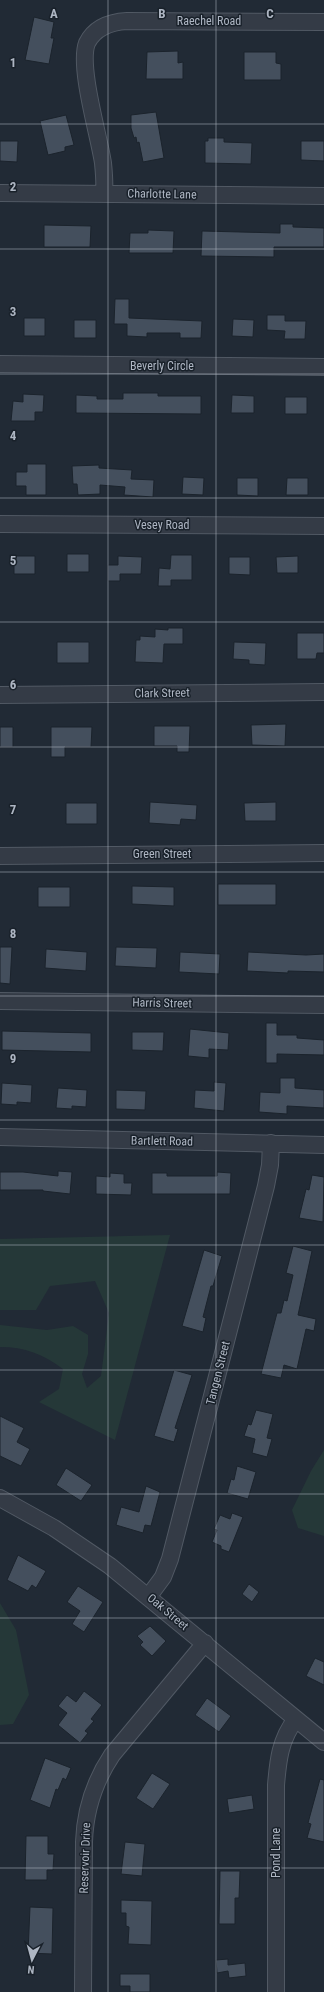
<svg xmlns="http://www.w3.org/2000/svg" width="324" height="1992" viewBox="0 0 324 1992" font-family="'Roboto Condensed',sans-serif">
<rect width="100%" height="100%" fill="#212a35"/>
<path fill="#253838" d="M170,1235L115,1440L39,1402L59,1389L63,1369C43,1354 25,1347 0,1347V1325L47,1330L73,1326L88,1335V1354L82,1374L87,1388L101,1376L109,1313L95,1281L50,1286L36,1310H0V1239Z
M324,1450V1536L298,1528L292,1510L311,1471Z
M0,1603L16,1630L29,1695L13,1724L0,1725Z"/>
<path fill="#444f5d" stroke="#1b232c" d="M34,17L54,22L51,38H54L49,64L25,60Z
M178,51V63L183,62V79H146L147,52Z
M244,52H276V63L281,64V80H244Z
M156,112L164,158L143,162L139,142L137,143L136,137L134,138L131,128V115Z
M66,115L74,145L65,147V151L48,155L40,121Z
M208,138H224V142L252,143L251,164L205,163V141H208Z
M0,141H18L17,162L0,161Z
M301,141H324V161L301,160Z
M280,224H293V227L324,228V247H274V257L201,256L202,231L280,233Z
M44,225L91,226L90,247H44Z
M148,230L174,231L173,253H129L130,233H148Z
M115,299H129V318L202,321L201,338H180V333H147V337L127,336V324H114Z
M267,315H285V321H306L305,339H284L285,331L267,330Z
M24,318H45V336H24Z
M233,319L254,320L253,337L232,336Z
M74,320H96V338H74Z
M123,393H158V396H201V414L76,413V395L97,396V399H123Z
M23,394L44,395L43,412H35V421H11L13,401L23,402Z
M232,395L254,396V413H231Z
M285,397H307V414H285Z
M27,464H46V495H26V486H16V472H27Z
M99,465V468L132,470L131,479L154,480L153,497L124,495L125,487L100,485V494L78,495L77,484H73L72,466Z
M183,477L204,478L203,495L182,494Z
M237,478H258V496L237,495Z
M287,478H308V495H286Z
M67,554H89V572H67Z
M171,555H192V580H171V586H158L159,568L170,569Z
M14,556H35V574H14Z
M118,556L142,557L141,574H120V581H108V565H118Z
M298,556V573H277L276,557Z
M229,557H250V575L229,574Z
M168,628H183V644H164L163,663L135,662L136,640H140V636L155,637V629L168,630Z
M297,633H324V653H317L316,659H297Z
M57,642H89V663H57Z
M234,642L266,643L265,665L249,664V660L233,659Z
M286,724L285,746L252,745L251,725Z
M154,726H190L189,752H177V746H154Z
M0,727H13V747H0Z
M51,727H92L91,747H65V757H51Z
M150,802L197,805L196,820L181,819L180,825L149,823Z
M276,802V821H245L244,803Z
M66,803H97V824H66Z
M218,884H276V905H218Z
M132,886L174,887V906L132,904Z
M38,887H70V907H38Z
M0,947H12L10,984L0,983Z
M116,947L157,948L156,968L115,966Z
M46,949L87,952L86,971L45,968Z
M180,952L220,954L219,974L179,972Z
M248,952L306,955L324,954V972L288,971V973L247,971Z
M266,1023H277V1035H297V1038L324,1040V1055L277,1054V1063H266Z
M190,1029L229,1033L228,1050L209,1049V1058L188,1056Z
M2,1031L91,1033V1052L2,1050Z
M132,1032H164L163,1051L132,1050Z
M280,1078H295V1088L324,1090V1108L287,1106V1114L259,1112L260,1092L280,1093Z
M214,1082L226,1083L224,1111L194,1108L195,1090L214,1091Z
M2,1083L32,1085L31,1103L17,1102V1105L1,1104Z
M58,1088L87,1090L86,1107L72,1106V1109L56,1108Z
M116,1090L146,1091L145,1110L116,1109Z
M58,1171L72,1172L70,1194L43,1191V1190H0V1172H23L58,1176Z
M217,1172L231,1173L230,1194H152V1173H167V1176H217Z
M110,1173L124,1174V1183H132L131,1195L96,1194V1176L110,1177Z
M312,1175L324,1177L323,1222L299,1218L306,1189L309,1190Z
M293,1246L312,1251L298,1315L316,1319L314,1331L306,1329L297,1369L284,1365L281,1378L261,1374L277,1313H281L284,1300L287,1301L293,1275L286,1273Z
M204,1250L222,1256L213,1286H211L203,1317L206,1318L203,1332L182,1326Z
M174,1370L192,1375L175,1428L178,1429L174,1442L154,1436Z
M256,1410L273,1414L267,1438L272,1439L267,1457L252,1453L255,1439L244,1436L248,1424L251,1425Z
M0,1416L24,1428L17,1442L30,1449L21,1466L0,1456Z
M237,1466L256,1472L248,1499L227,1493L231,1479L234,1480Z
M66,1468L92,1485L81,1501L56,1485Z
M146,1486L160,1492L151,1526L145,1525L143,1533L116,1525L121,1507L139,1512Z
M232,1513L243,1517L229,1552L221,1549V1546L212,1542L217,1530L214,1529L220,1515L230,1519Z
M18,1555L46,1571L36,1588L32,1585L28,1591L7,1580Z
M249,1584L259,1592L252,1602L242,1594Z
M78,1586L103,1602L84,1632L72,1624L80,1611L67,1602Z
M150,1626L166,1641L152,1656L140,1645L143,1642L137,1636Z
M315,1658L324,1662V1685L306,1676Z
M84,1691L102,1705L91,1719L94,1721L85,1731L88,1733L80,1743L58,1725L67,1713L58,1706L67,1695L76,1702Z
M207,1698L231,1716L219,1732L195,1715Z
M45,1758L71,1768L66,1780L63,1778L58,1790L56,1789L50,1808L30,1800Z
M152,1773L170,1784L153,1809L136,1798Z
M320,1779L324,1780V1842L307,1838L311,1824L308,1823Z
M252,1795L254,1809L229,1813L227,1799Z
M26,1836H48V1854H54L53,1870H47V1880H25Z
M125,1842L145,1844L142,1876L121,1874Z
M220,1871H240L239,1898H235V1924H219Z
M121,1900L152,1901L151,1945L128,1944L129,1927L126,1926V1913H121Z
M30,1907L53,1908L52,1954L28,1953Z
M228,1959V1965L245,1963L246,1976L229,1978L228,1971L217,1973L216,1960Z
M120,1974H150V1992H130V1986H120Z"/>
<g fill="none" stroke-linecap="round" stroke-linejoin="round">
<g stroke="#515964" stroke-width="18">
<path id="minor" d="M0,193L324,196
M104,194C105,183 104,173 103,163C99,136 78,66 87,43C95,27 110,22 127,21L324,22
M0,364L324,367
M0,524L324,526
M0,695L324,692
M0,856L324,853
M0,1001L324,1005
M0,1137L324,1145
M0,1498L54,1528L110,1566L324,1742
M149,1596L163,1577L170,1559L266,1186L270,1165L271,1143
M83,1992L84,1842C85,1810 94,1782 112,1755L205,1643
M276,1992V1785C278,1761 280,1739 296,1719"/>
</g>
<use href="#minor" stroke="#343b46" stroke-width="16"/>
</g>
<path fill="none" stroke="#aeb6c3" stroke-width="1" stroke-opacity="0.55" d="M108,0V1992M216,0V1992M0,124H324M0,249H324M0,374H324M0,498H324M0,622H324M0,747H324M0,872H324M0,996H324M0,1120H324M0,1245H324M0,1370H324M0,1494H324M0,1618H324M0,1743H324M0,1868H324"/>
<g text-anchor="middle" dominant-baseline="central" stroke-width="3" stroke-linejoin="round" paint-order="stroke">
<g font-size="12" fill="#aeb6c3" stroke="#19212a">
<text x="209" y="21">Raechel Road</text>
<text transform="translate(162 194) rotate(1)">Charlotte Lane</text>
<text x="162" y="366">Beverly Circle</text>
<text x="162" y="525">Vesey Road</text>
<text transform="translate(162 693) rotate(-1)">Clark Street</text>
<text x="162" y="854">Green Street</text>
<text transform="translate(162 1003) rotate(1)">Harris Street</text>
<text transform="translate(162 1141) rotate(1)">Bartlett Road</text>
<text transform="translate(218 1373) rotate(-76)">Tangen Street</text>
<text transform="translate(168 1612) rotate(40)">Oak Street</text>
<text transform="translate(276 1853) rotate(-90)">Pond Lane</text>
<text transform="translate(85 1858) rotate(-88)">Reservoir Drive</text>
</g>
</g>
<g font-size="13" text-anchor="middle" font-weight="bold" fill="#aeb6c3" stroke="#19212a" stroke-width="3" stroke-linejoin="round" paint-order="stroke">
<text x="54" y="18">A</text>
<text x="162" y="18">B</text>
<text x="270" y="18">C</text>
<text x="13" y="67">1</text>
<text x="13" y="191">2</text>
<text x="13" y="316">3</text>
<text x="13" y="440">4</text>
<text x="13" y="565">5</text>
<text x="13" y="689">6</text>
<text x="13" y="814">7</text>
<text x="13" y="938">8</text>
<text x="13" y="1063">9</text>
</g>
<g transform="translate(32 1960) rotate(186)" stroke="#19212a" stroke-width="3" paint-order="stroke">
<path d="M0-3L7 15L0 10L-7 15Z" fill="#aeb6c3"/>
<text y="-6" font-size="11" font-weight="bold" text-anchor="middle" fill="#aeb6c3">N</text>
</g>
</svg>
